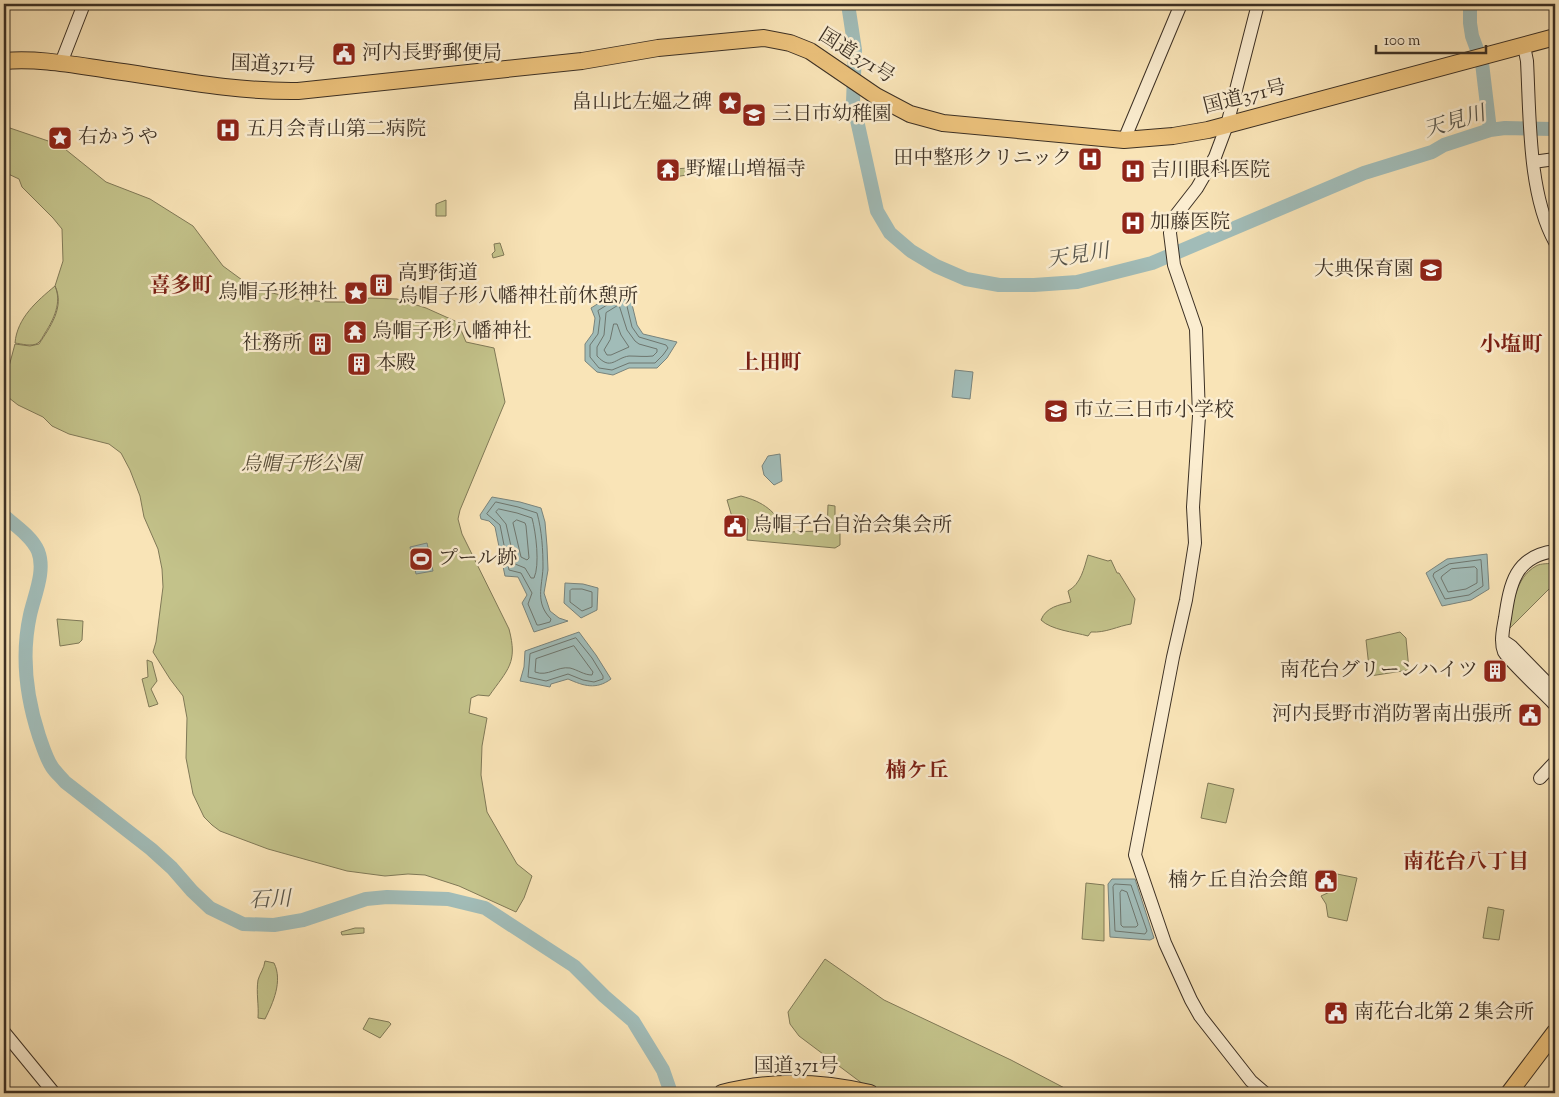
<svg xmlns="http://www.w3.org/2000/svg" width="1559" height="1097" viewBox="0 0 1559 1097" font-family="'Sorts Mill Goudy','Noto Serif JP',serif">
<rect width="100%" height="100%" fill="#f9e4b7"/>
<filter id="stains"><feTurbulence type="fractalNoise" baseFrequency=".004" numOctaves="4"/><feColorMatrix values="0 0 0 0 .2 0 0 0 0 .09 0 0 0 0 .02 0 0 0 .5 -.17"/></filter>
<radialGradient id="worn" r=".72"><stop offset=".6" stop-color="#630" stop-opacity="0"/><stop offset="1" stop-color="#630" stop-opacity=".3"/></radialGradient>
<path fill="#c3c28a" stroke="#807957" d="M4,126L60,145L106,182L150,199L193,226L223,266L253,288L296,299L327,302H346L370,298L397,299L426,308L455,321L458,323L466,342L494,348L505,402L460,510L458,519L462,534L509,629C518,663 508,669 489,696L478,695L471,698L469,713L487,718L482,746L481,775L487,812L517,864L532,876L524,898L516,912L459,886L425,875L408,874L385,876L347,871L268,849L220,831L212,825L204,817L193,794L186,758L187,718L183,696L170,679L153,652L156,642L163,587L162,569L158,549L144,517L140,496L130,470L121,453L109,444L69,434L52,426L43,417L18,405L4,394V385L15,344L30,346L39,344C50,327 65,307 55,286L63,261L62,229L53,218L22,187L19,179L4,172Z
M688,168L687,175L674,177V169Z
M446,200V216H436V204Z
M500,243L504,255L493,258L492,254L495,251L494,244Z
M55,286C62,302 54,319 45,333C43,336 41,341 38,343C32,347 22,344 15,343C17,318 37,301 55,286Z
M741,496C764,502 775,511 787,532L821,531L827,534L828,505L835,506V519H840V545L835,548L747,540L748,519L732,517L727,500Z
M1088,555L1108,561L1111,560L1117,573H1119L1135,599L1131,624C1118,626 1106,633 1091,632L1088,636C1074,632 1051,630 1041,620C1046,607 1059,605 1071,602L1068,591C1081,584 1084,568 1088,555Z
M1555,563V583L1510,628L1508,626C1513,605 1515,578 1536,566C1541,563 1549,564 1555,563Z
M57,619L83,621L82,640L79,643L60,646Z
M1400,632L1406,638L1409,670L1370,676L1366,640Z
M147,660L152,662L157,681L151,689L158,704L149,707L142,679L148,677Z
M1208,783L1234,789L1226,823L1201,818Z
M1337,874L1357,878L1347,921L1328,917L1326,904L1321,896L1334,890Z
M1086,883L1104,885V941L1082,939Z
M1488,907L1504,910L1499,940L1483,938Z
M355,928H364V933L342,935L341,932Z
M825,959L884,1000L1011,1060L1074,1093H875L799,1036L790,1024L788,1012Z
M265,961L274,963C283,981 273,1003 265,1019L258,1018C259,1005 256,993 258,980C260,973 264,969 265,961Z
M369,1018L389,1022L391,1024L380,1038L363,1029Z"/>
<path fill="#a1bcb8" stroke="#79847d" d="M623,288L630,296L637,325L643,334L677,342L667,358L657,368H629L613,375L597,372L585,361V344L593,333L595,318L591,308Z
M955,370L973,372L970,399L952,397Z
M780,454L782,481L774,485L764,475L762,466L768,456Z
M492,497L520,502L541,508L545,522L547,546L548,570L544,593L550,611L559,618L568,621L534,632L522,603L527,595L518,577L505,576L495,527L489,521L481,519L480,515Z
M427,543L433,571L416,574L410,547Z
M1487,554L1489,589L1471,600L1442,606L1426,573L1447,559Z
M565,583L583,584L598,588L597,610L581,618L564,603Z
M579,632L596,655L611,679C596,690 584,686 568,679L551,684L550,687L520,681L524,667L525,651Z
M1112,879H1135L1154,938L1150,940L1110,937L1108,884Z"/>
<g fill="none" stroke-linecap="round" stroke-linejoin="round">
<path stroke="#6e766e" stroke-width="1" d="M622,296L625,298L632,327L639,337L666,345L668,348L663,355L655,363H629L612,370L599,368L590,357V345L598,334L600,318L598,311Z
M619,305L627,330L635,341L639,344L657,349V352L653,356C645,357 637,356 629,356C615,358 611,371 597,356V347L604,335L606,313Z
M614,324H617L621,335L629,347L611,355H607L604,350L610,340Z
M496,502L518,507L537,513C542,531 543,550 543,568C542,587 535,603 551,619L550,622L539,625H537L528,604L532,593L521,573L509,570L500,525L487,514Z
M499,509L517,513L532,518C536,533 540,565 534,578H531L525,568L515,564L506,524L496,512Z
M517,520L525,523L526,526L529,558L527,560L521,557L513,523Z
M1481,560L1483,586L1469,595L1445,599L1433,576L1434,573L1449,564Z
M1475,567L1477,569V583L1466,589L1448,592L1441,578L1442,576L1451,569Z
M572,589H582L592,592V607L582,611L570,602V591Z
M576,638L592,658L603,676V679L594,682L583,680L568,674L546,681L528,677L530,654Z
M574,646L593,672L592,675C584,675 578,670 570,668C557,666 548,677 535,672L536,659Z
M1115,884L1131,885L1147,931L1145,934L1115,931L1113,887Z
M1122,890L1127,892L1138,925L1136,927H1123L1121,925L1120,893Z"/>
<path stroke="#a1bcb8" stroke-width="14" d="M848,4L855,50L853,102L877,211L890,233L911,251L936,266L966,279L999,285H1034L1077,282L1152,263L1364,173L1432,152L1444,145L1490,130L1505,128L1555,129
M1470,4V23L1472,36L1482,63L1490,130
M4,516C16,526 32,537 38,551C46,571 34,596 30,615C21,656 26,696 39,736C43,747 46,758 52,767C56,773 61,777 65,782L151,849L172,868L192,891L210,908L243,924L274,925L303,920L366,899L387,897L448,899L485,908L574,966L604,996L633,1021L663,1070L671,1093"/>
<g stroke="#3c3024" stroke-width="14">
<path id="secondary" d="M1258,4L1227,125L1215,157L1197,188L1176,215L1171,224L1170,233L1174,265L1196,329L1199,416L1193,507L1195,543L1186,600L1173,657L1135,855L1165,943L1191,1000L1200,1016L1251,1081L1265,1093
M1524,46L1527,61C1530,116 1528,194 1555,242
M61,63L84,4
M1124,140L1181,4
M1533,162L1555,159
M1555,551C1515,556 1510,584 1505,618C1503,629 1500,642 1504,652C1507,659 1547,696 1555,705
M1502,640L1511,646L1555,691
M1540,778L1555,762
M4,1032L54,1093"/>
</g>
<g stroke="#3c3024" stroke-width="18">
<path id="highway" d="M4,61C39,58 74,65 109,70C172,79 235,92 298,91L582,61L658,48L764,38L790,43L810,51L876,96L910,114L943,123L1124,140L1173,136L1208,130L1555,37
M722,1093C770,1080 822,1082 870,1093
M1509,1093L1555,1032"/>
</g>
<use href="#secondary" stroke="#fbedd0" stroke-width="12"/>
<use href="#highway" stroke="#ecc27c" stroke-width="16"/>
</g>
<defs>
<g id="civic-square" transform="scale(1.25)"><rect x="-9" y="-9" width="18" height="18" rx="4" fill="#8f2418" stroke="#fbedd0"/><path d="M-.6-6.5H3V-4.5H.6V-3L4-1V1h2V6H-6V1h2V-1L-.6-3ZM-1.2 2.5V6h2.4V2.5Z" fill="#fff"/></g>
<g id="sight-square" transform="scale(1.25)"><rect x="-9" y="-9" width="18" height="18" rx="4" fill="#8f2418" stroke="#fbedd0"/><path d="M0-6L1.8-2.2L6-1.7L2.9 1.2L3.7 5.4L0 3.3L-3.7 5.4L-2.9 1.2L-6-1.7L-1.8-2.2Z" fill="#fff"/></g>
<g id="school-square" transform="scale(1.25)"><rect x="-9" y="-9" width="18" height="18" rx="4" fill="#8f2418" stroke="#fbedd0"/><path d="M0-5L7-2L0 1L-7-2ZM-4 1L0 2.5L4 1V4Q0 6-4 4Z" fill="#fff"/></g>
<g id="hospital-square" transform="scale(1.25)"><rect x="-9" y="-9" width="18" height="18" rx="4" fill="#8f2418" stroke="#fbedd0"/><path d="M-5-5h3v3.5h4V-5h3V5h-3V1.5h-4V5h-3Z" fill="#fff"/></g>
<g id="temple-square" transform="scale(1.25)"><rect x="-9" y="-9" width="18" height="18" rx="4" fill="#8f2418" stroke="#fbedd0"/><path d="M0-6L5-2H3V0L6.5 2.5H4V6H1.5V3h-3V6H-4V2.5H-6.5L-3 0V-2H-5Z" fill="#fff"/></g>
<g id="building-square" transform="scale(1.25)"><rect x="-9" y="-9" width="18" height="18" rx="4" fill="#8f2418" stroke="#fbedd0"/><path d="M-4-6H4V6H1V3H-1V6H-4ZM-2.5-4.3h1.7v1.8h-1.7ZM.8-4.3h1.7v1.8H.8ZM-2.5-1h1.7V.8h-1.7ZM.8-1h1.7V.8H.8Z" fill="#fff"/></g>
<g id="stadium-square" transform="scale(1.25)"><rect x="-9" y="-9" width="18" height="18" rx="4" fill="#8f2418" stroke="#fbedd0"/><path d="M0-5a6.5 5 0 1 0 0 10a6.5 5 0 1 0 0-10ZM-3.5-1.8h7v3.6h-7Z" fill="#fff"/></g>
</defs>
<g fill-rule="evenodd">
<use href="#civic-square" x="344" y="54"/>
<use href="#sight-square" x="730" y="103"/>
<use href="#school-square" x="754" y="115"/>
<use href="#hospital-square" x="228" y="130"/>
<use href="#sight-square" x="60" y="138"/>
<use href="#hospital-square" x="1090" y="159"/>
<use href="#temple-square" x="668" y="170"/>
<use href="#hospital-square" x="1133" y="171"/>
<use href="#hospital-square" x="1133" y="223"/>
<use href="#school-square" x="1431" y="270"/>
<use href="#building-square" x="381" y="285"/>
<use href="#sight-square" x="356" y="293"/>
<use href="#temple-square" x="355" y="332"/>
<use href="#building-square" x="320" y="344"/>
<use href="#building-square" x="359" y="364"/>
<use href="#school-square" x="1056" y="411"/>
<use href="#civic-square" x="735" y="526"/>
<use href="#stadium-square" x="421" y="559"/>
<use href="#building-square" x="1495" y="671"/>
<use href="#civic-square" x="1530" y="715"/>
<use href="#civic-square" x="1326" y="881"/>
<use href="#civic-square" x="1336" y="1013"/>
</g>
<g text-anchor="middle" dominant-baseline="central" stroke-width="5" stroke-linejoin="round" paint-order="stroke">
<g font-size="20" fill="#3c3024" stroke="#fbedd0" text-anchor="start">
<text x="362" y="54">河内長野郵便局</text>
<text x="712" y="103" text-anchor="end">畠山比左媼之碑</text>
<text x="772" y="115">三日市幼稚園</text>
<text x="246" y="130">五月会青山第二病院</text>
<text x="78" y="138">右かうや</text>
<text x="1072" y="159" text-anchor="end">田中整形クリニック</text>
<text x="686" y="170">野耀山増福寺</text>
<text x="1150" y="171">吉川眼科医院</text>
<text x="1150" y="223">加藤医院</text>
<text x="1414" y="270" text-anchor="end">大典保育園</text>
<text x="398" y="274">高野街道<tspan x="398" dy="23">烏帽子形八幡神社前休憩所</tspan></text>
<text x="338" y="293" text-anchor="end">烏帽子形神社</text>
<text x="372" y="332">烏帽子形八幡神社</text>
<text x="302" y="344" text-anchor="end">社務所</text>
<text x="376" y="364">本殿</text>
<text x="1074" y="411">市立三日市小学校</text>
<text x="752" y="526">烏帽子台自治会集会所</text>
<text x="438" y="559">プール跡</text>
<text x="1478" y="671" text-anchor="end">南花台グリーンハイツ</text>
<text x="1512" y="715" text-anchor="end">河内長野市消防署南出張所</text>
<text x="1308" y="881" text-anchor="end">楠ケ丘自治会館</text>
<text x="1354" y="1013">南花台北第２集会所</text>
</g>
<g font-size="20" fill="#3c3024" stroke="#fbedd0">
<text transform="translate(856 57) rotate(32)">国道371号</text>
<text transform="translate(273 66) rotate(2)">国道371号</text>
<text transform="translate(1245 98) rotate(-14)">国道371号</text>
<text x="796" y="1067">国道371号</text>
</g>
<g font-size="20" font-style="italic" fill="#574d38" stroke="#fbedd0">
<text x="301" y="465">烏帽子形公園</text>
</g>
<g font-size="21" font-style="italic" fill="#555349" stroke="#fbedd0">
<text transform="translate(1455 123) rotate(-17)">天見川</text>
<text transform="translate(1078 257) rotate(-9)">天見川</text>
<text transform="translate(270 901) rotate(-3)">石川</text>
</g>
<g font-size="21" font-weight="bold" fill="#7a1f14" stroke="#fbedd0">
<text x="181" y="287">喜多町</text>
<text x="1511" y="346">小塩町</text>
<text x="770" y="364">上田町</text>
<text x="917" y="772">楠ケ丘</text>
<text x="1466" y="863">南花台八丁目</text>
</g>
</g>
<rect width="1559" height="1097" fill="none" stroke="#f9e4b7" stroke-width="20"/>
<rect x="5" y="5" width="1549" height="1087" fill="none" stroke="#3c3024" stroke-width="2.5"/>
<rect x="10" y="10" width="1539" height="1077" fill="none" stroke="#3c3024"/>
<path d="M1376 45v8h110v-8" fill="none" stroke="#3c3024" stroke-width="2.5"/>
<text x="1384" y="45" font-size="15" fill="#3c3024" stroke="#fbedd0" stroke-width="4" paint-order="stroke">100 m</text>
<rect width="100%" height="100%" filter="url(#stains)"/>
<rect width="100%" height="100%" fill="url(#worn)"/>
</svg>
